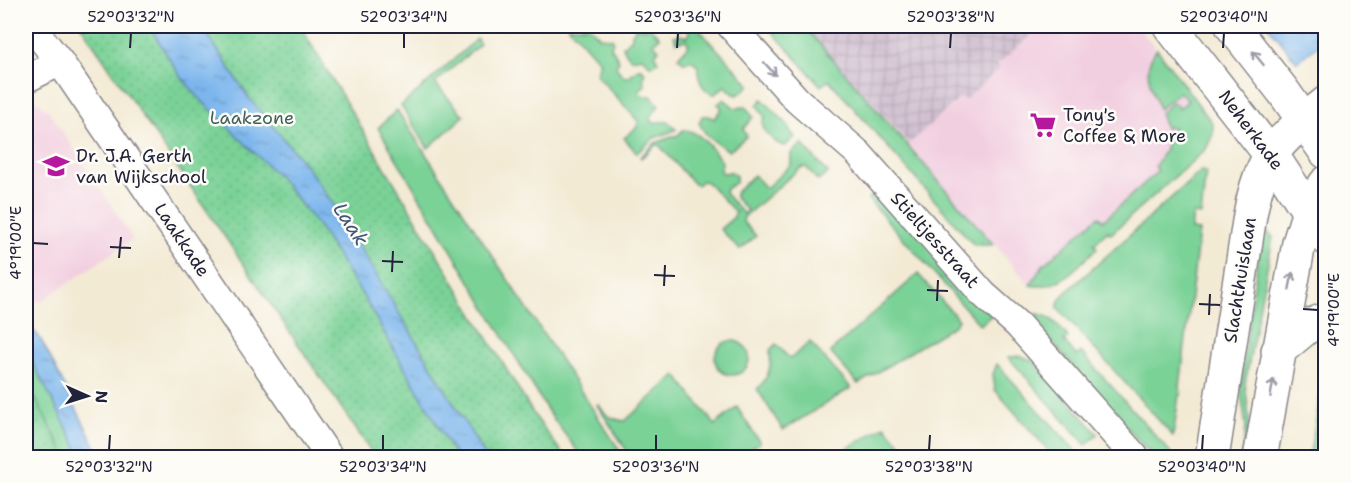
<svg xmlns="http://www.w3.org/2000/svg" width="1351" height="483" viewBox="0 0 1351 483" font-family="'Shantell Sans',sans-serif">
<defs>
<pattern id="industrial-grid" width="8" height="8" patternUnits="userSpaceOnUse" patternTransform="scale(1.5)"><rect width="8" height="8" fill="#cfbdcf"/><path d="M0 4h8M4 0v8" fill="none" stroke="#b1a2b3"/></pattern>
<pattern id="park-dots" width="8" height="8" patternUnits="userSpaceOnUse" patternTransform="scale(1.5)"><rect width="8" height="8" fill="#7ad297"/><path d="M2 2h.1M6 6h.1" fill="none" stroke="#69b483" stroke-width="1.8" stroke-linecap="round"/></pattern>
<pattern id="water-ripples" width="26" height="14" patternUnits="userSpaceOnUse" patternTransform="scale(1.5)"><rect width="26" height="14" fill="#7cb6ed"/><path d="M2 4q2-2 4 0t4 0M15 11q2-2 4 0t4 0" fill="none" stroke="#6594c1"/></pattern>
</defs>
<rect width="100%" height="100%" fill="#fdfcf7"/>
<filter id="ink" filterUnits="userSpaceOnUse"><feTurbulence type="fractalNoise" baseFrequency=".0167" numOctaves="2"/><feDisplacementMap in="SourceGraphic" scale="12" xChannelSelector="R" yChannelSelector="G"/><feConvolveMatrix kernelMatrix="1 2 1 2 8 2 1 2 1" color-interpolation-filters="sRGB"/></filter>
<filter id="wash" filterUnits="userSpaceOnUse"><feTurbulence type="fractalNoise" baseFrequency=".008" numOctaves="4" result="noise"/><feDisplacementMap in="SourceGraphic" scale="24" xChannelSelector="R" yChannelSelector="G"/><feGaussianBlur stdDeviation="1.35" result="paint"/><feColorMatrix in="noise" values="0 0 0 0 0 0 0 0 0 0 0 0 0 0 0 0 0 1.4 0 .05"/><feComposite in="paint" operator="in"/></filter>
<g filter="url(#wash)">
<rect width="100%" height="100%" fill="#f3ead4"/>
<path fill="#f2cfe0" d="M1041,26H1136L1157,49L1149,60L1147,72L1159,109L1180,92L1188,101L1179,109L1174,102L1160,113L1165,128L1173,127L1175,139L1167,143L1164,152L1155,166L1159,171L1102,221L1099,217L1036,274L1030,285L907,146L962,97L965,100L1000,68L997,65Z
M26,99L40,103L49,111L133,239L39,303L37,301L33,303L34,331L26,329Z"/>
<path fill="url(#industrial-grid)" d="M804,26H1041L997,65L1000,68L965,100L961,97L909,144Z"/>
<path fill="#7ad297" stroke="#4e7a69" stroke-width="1.5" d="M568,26H589L600,37L612,38L613,41L611,47L619,60L616,67L623,76L628,77L638,69H642L645,73L643,76L645,85L640,90V94L643,96H651L659,105L651,116L650,120L654,123C665,121 667,119 676,129L675,130L654,138L637,153L624,138L637,127L638,121L596,74L600,62Z
M633,26H637L642,29L649,27L660,37L653,43L659,49L655,55L658,62L651,66L642,57L631,59L624,50L623,46L632,38V33L636,29Z
M676,26H696L750,85L738,95L734,94L725,86L715,94C703,93 697,78 698,67L693,61L683,62L678,57L689,45L686,40L676,42L674,36L680,35L687,37L690,33L687,29L678,30Z
M770,26H804L993,244L991,245H974L829,80L821,86L768,27Z
M477,39L480,44L435,83L464,116L428,148L401,106Z
M1157,49L1213,124V134L1206,149L1111,234L1108,231L1094,244L1097,248C1077,266 1060,291 1030,285L1043,265L1099,216L1103,221L1158,171L1155,166L1164,152L1167,140L1175,139L1173,127L1165,128L1160,113L1173,102L1179,108L1188,101L1180,92L1159,109C1152,89 1140,68 1157,49Z
M724,99L735,108L746,107L753,117L743,129L747,136L729,151L707,136L699,123L702,116H709L714,119L722,108L718,104Z
M762,99L789,126V130L795,137L785,146C779,146 765,134 763,127C762,124 764,119 765,117L757,105Z
M397,110L624,457H582L549,413L378,128Z
M683,130C700,130 713,150 722,162L720,171L722,173L731,172L736,176V182L726,189L725,193L743,214L747,210L735,198V193L754,175L766,188L791,165V153L802,144L828,173L818,181L806,167L800,168L744,217L743,222L756,236L742,248L739,249L720,229L734,217L735,212L707,182L702,181L697,185L694,184L659,145H656L641,158L640,157L655,143L678,135Z
M1201,171L1206,172L1201,215L1193,214L1191,230L1199,231L1180,387L1181,395H1179L1173,436L1058,308V303L1062,296Z
M879,189L992,315L980,325L868,199Z
M1262,227L1273,237L1245,383L1250,426L1245,457H1242L1246,427L1240,387Z
M918,274L958,319L955,325L858,384L830,352Z
M1036,314C1051,314 1059,327 1068,337L1064,341L1077,356L1081,352L1170,452L1169,457L1157,456L1146,449L1037,325L1031,315Z
M715 358a17 17 0 1 1 34 0a17 17 0 1 1-34 0Z
M810,342L851,388L783,430L757,389C769,378 772,366 770,350L776,344L790,359Z
M26,350H27L82,457L26,458Z
M1022,356L1033,361L1098,434L1086,445L1008,357Z
M997,364L1081,457H1054L995,390L993,374Z
M1325,371V457H1309Z
M676,375L715,425L737,407L760,443L737,457H631L597,405L598,404C605,415 612,420 625,421Z
M885,426L906,450L898,457H833Z"/>
<path fill="url(#park-dots)" stroke="#4e7a69" stroke-width="1.5" d="M81,26H300L534,415L565,457H375Z
M26,380L66,457H26Z"/>
<path fill="url(#water-ripples)" stroke="#4f6c94" stroke-width="1.5" d="M149,26H202L249,98L304,163L334,205L486,457H456L363,296L319,227L281,179L200,99L180,76Z
M1268,26H1325V39L1297,62Z
M26,329H32L40,338L101,457H82L26,350Z"/>
</g>
<g filter="url(#ink)">
<g fill="none" stroke-linecap="round" stroke-linejoin="round">
<g stroke="#8a8688" stroke-width="30">
<path id="street" d="M31,26L60,62L330,458
M731,26L797,100L858,153L983,294L1018,325L1136,458
M26,79L60,62"/>
</g>
<g stroke="#8a8688" stroke-width="36">
<path id="secondary" d="M1170,26L1277,163L1326,238
M1232,26L1283,91L1326,152
M1278,351L1307,327L1326,319
M1212,458L1250,215C1261,153 1279,141 1326,103
M1260,458L1299,243L1311,205L1326,183"/>
</g>
<use href="#street" stroke="#fff" stroke-width="27"/>
<use href="#secondary" stroke="#fff" stroke-width="33"/>
</g>
<defs><path id="oneway-shaft" d="M-6 0H5M1.5-3L5.5 0L1.5 3" fill="none" stroke-width="1.6" stroke-linecap="round" stroke-linejoin="round" transform="scale(1.5)"/></defs>
<g stroke="#9c9ca7">
<use href="#oneway-shaft" transform="translate(1258 58) rotate(-129)"/>
<use href="#oneway-shaft" transform="translate(770 69) rotate(48)"/>
<use href="#oneway-shaft" transform="translate(1291 281) rotate(-79)"/>
<use href="#oneway-shaft" transform="translate(1272 388) rotate(-80)"/>
</g>
</g>
<path fill="none" stroke="#22223b" stroke-width="2" d="M130,48L131,33M404,48V33M677,48L678,33M950,48L951,33M1223,48L1224,33M33,243L48,244M110,247L131,248M119,258L121,237M382,261L403,262M392,272L393,251M654,275L675,276M664,286L665,265M927,290L948,291M937,301L938,280M1199,304L1220,305M1303,309L1318,310M1209,315L1210,294M109,450L110,435M383,450V435M656,450V435M929,450L930,435M1202,450L1203,435"/>
<defs>
<g id="supermarket-bare" transform="scale(2.07)"><path d="M-6-5.5h2.5l.6 2H6L4.5 2H-2.5L-4.4-4H-6ZM-1.5 3.2a1.3 1.3 0 1 0 .1 0ZM3 3.2a1.3 1.3 0 1 0 .1 0Z" fill="#b5179e" stroke="#fdfcf7" stroke-width="2.5" paint-order="stroke"/></g>
<g id="school-bare" transform="scale(2.07)"><path d="M0-5L7-2L0 1L-7-2ZM-4 1L0 2.5L4 1V4Q0 6-4 4Z" fill="#b5179e" stroke="#fdfcf7" stroke-width="2.5" paint-order="stroke"/></g>
</defs>
<g fill-rule="evenodd">
<use href="#supermarket-bare" x="1043" y="125"/>
<use href="#school-bare" x="56" y="166"/>
</g>
<g text-anchor="middle" dominant-baseline="central" stroke-width="5" stroke-linejoin="round" paint-order="stroke">
<g font-size="18" fill="#22223b" stroke="#fdfcf7" text-anchor="start">
<text x="1063" y="115">Tony's<tspan x="1063" dy="21">Coffee &amp; More</tspan></text>
<text x="76" y="156">Dr. J.A. Gerth<tspan x="76" dy="21">van Wijkschool</tspan></text>
</g>
<g font-size="18" fill="#41605b" stroke="#fdfcf7">
<text x="252" y="118">Laakzone</text>
</g>
<g font-size="18" fill="#22223b" stroke="#fdfcf7">
<text transform="translate(1251 130) rotate(53)">Neherkade</text>
<text transform="translate(182 240) rotate(56)">Laakkade</text>
<text transform="translate(935 240) rotate(48)">Stieltjesstraat</text>
<text transform="translate(1240 280) rotate(-81)">Slachthuislaan</text>
</g>
<g font-size="20" font-style="italic" fill="#425679" stroke="#fdfcf7">
<text transform="translate(351 224) rotate(57)">Laak</text>
</g>
</g>
<rect width="1351" height="483" fill="none" stroke="#fdfcf7" stroke-width="66"/>
<g transform="translate(87 396) rotate(93)" stroke="#fdfcf7" stroke-width="4.5" paint-order="stroke">
<path d="M0-4.5L10 22L0 15L-10 22Z" fill="#22223b"/>
<text y="-9" font-size="16" font-weight="bold" text-anchor="middle" fill="#22223b">N</text>
</g>
<rect x="33" y="33" width="1285" height="417" fill="none" stroke="#22223b" stroke-width="2"/>
<g font-size="15" text-anchor="middle" fill="#22223b">
<text x="131" y="22">52°03'32"N</text>
<text x="404" y="22">52°03'34"N</text>
<text x="678" y="22">52°03'36"N</text>
<text x="951" y="22">52°03'38"N</text>
<text x="1224" y="22">52°03'40"N</text>
<text transform="translate(16 243) rotate(-90)" y="5">4°19'00"E</text>
<text transform="translate(1334 310) rotate(-90)" y="5">4°19'00"E</text>
<text x="109" y="472">52°03'32"N</text>
<text x="383" y="472">52°03'34"N</text>
<text x="656" y="472">52°03'36"N</text>
<text x="929" y="472">52°03'38"N</text>
<text x="1202" y="472">52°03'40"N</text>
</g>
</svg>
